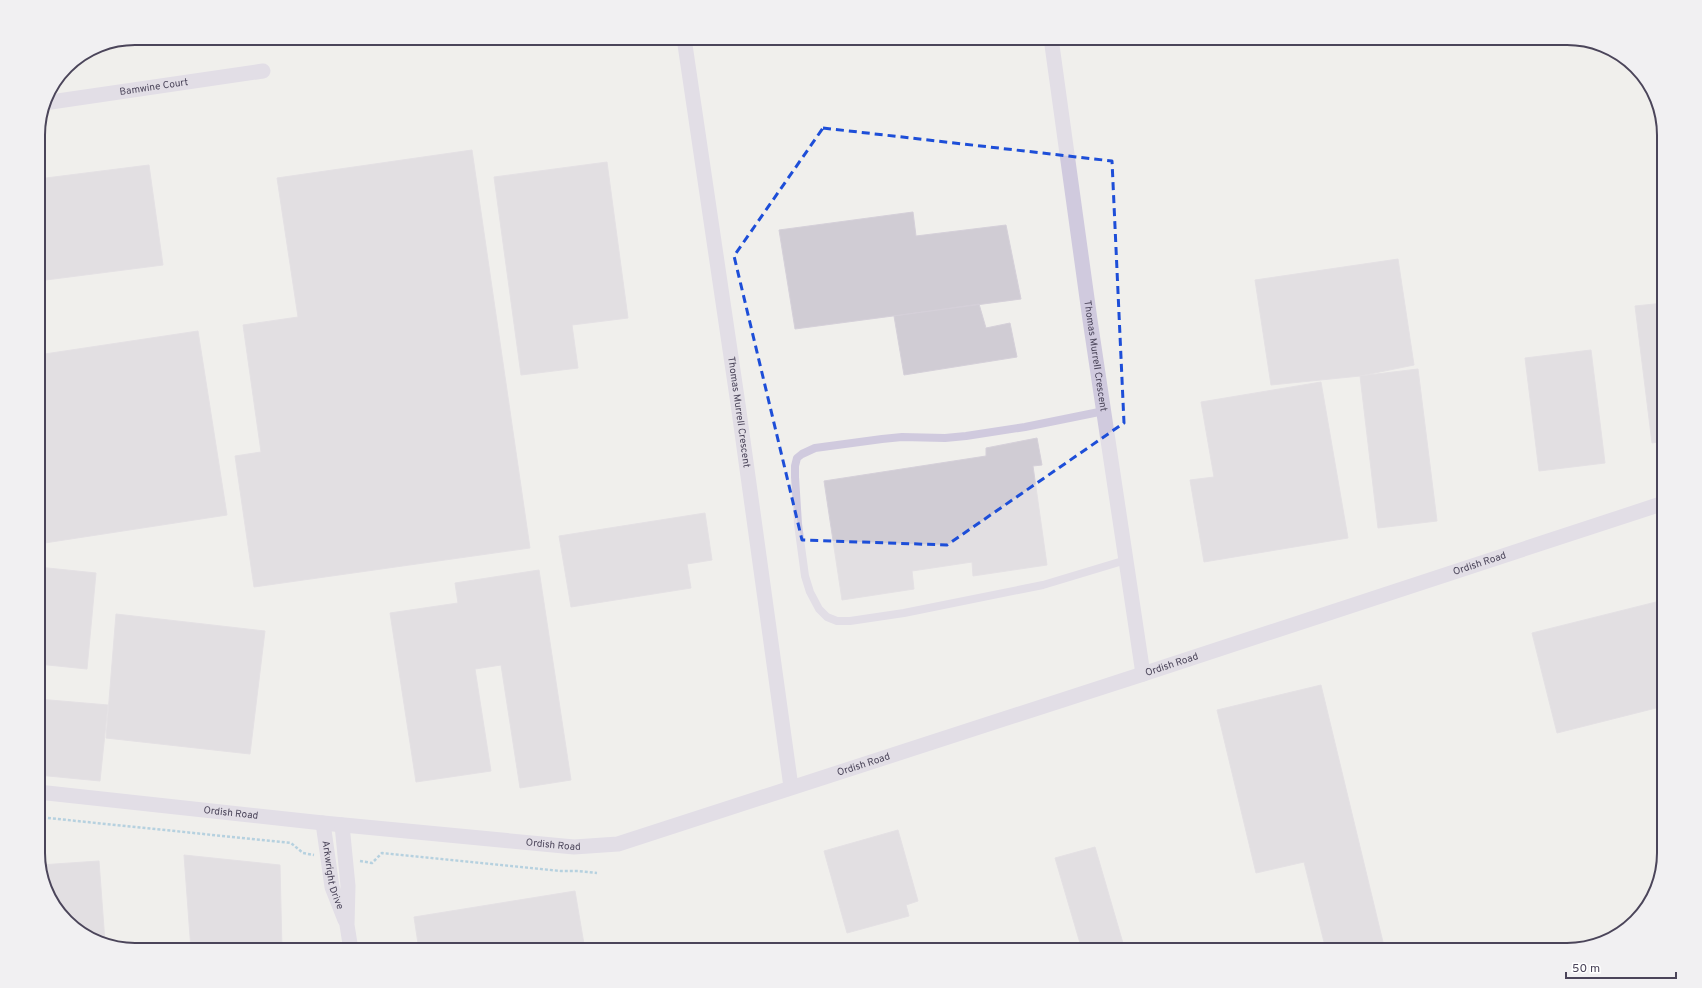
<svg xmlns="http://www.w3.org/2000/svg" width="1702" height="988" viewBox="0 0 1702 988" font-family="Overpass,sans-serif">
<rect width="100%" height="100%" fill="#f0efec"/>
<path fill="#d0ccd4" stroke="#d5d0d9" d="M472,150L530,548L254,587L235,456L261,452L243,325L298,317L277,178Z
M607,162L628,318L572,325L578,368L521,375L494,177Z
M149,165L163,265L38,281V179Z
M913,212L916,236L1006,225L1021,299L795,329L779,230Z
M1398,259L1414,365L1360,376L1271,385L1255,280Z
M1664,303V441L1652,443L1635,306Z
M979,304L986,328L1010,323L1017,357L904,375L894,316Z
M198,331L227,515L38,544V355Z
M1591,350L1605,463L1539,471L1525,358Z
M1418,369L1437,521L1378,528L1360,376Z
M1321,382L1348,538L1204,562L1190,480L1214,477L1201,402Z
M1037,438L1042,465L1033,466L1047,565L973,576L972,562L912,571L914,589L842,600L824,481L986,456V448Z
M705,513L712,560L687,564L691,588L571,607L559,536Z
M38,567L96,573L87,669L38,664Z
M539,570L571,780L520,788L501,665L475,669L491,771L416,782L390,613L458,603L455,583Z
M1664,600V706L1557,733L1532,633Z
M116,614L265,631L250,754L106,738Z
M1321,685L1383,942L1351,950H1326L1304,862L1256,873L1217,710Z
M38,699L108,705L100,781L38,775Z
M898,830L918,901L906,905L909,916L847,933L824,851Z
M1095,847L1125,950H1082L1055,858Z
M184,855L280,865L282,950H191Z
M99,861L105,942L87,937L54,907L40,865Z
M575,891L585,950H419L414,917Z
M950,943L952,950H922Z"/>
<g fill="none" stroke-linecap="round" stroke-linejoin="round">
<path stroke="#70aece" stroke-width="2.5" stroke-dasharray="3 2" stroke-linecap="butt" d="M38,817L291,843L303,853L314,855
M360,861L372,863L382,853L561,871H578L597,873"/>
<path stroke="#d0cade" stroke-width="8" d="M1104,411L1025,427L966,436L945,438L902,437L882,439L815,448L802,454L797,458L795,466V477L798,524L805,576L810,592L819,609L827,617L837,621H850L904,613L1043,585L1126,560"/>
<g stroke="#d0cade" stroke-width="15">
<path id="s1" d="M684,38L738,404L791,787"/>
<path id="s2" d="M1051,38L1090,320L1143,674"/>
<path id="s3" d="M44,103L263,71"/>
<path id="s4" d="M38,792L323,823L574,847L618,844L1143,674L1664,503"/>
<path id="s5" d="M323,823L332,887L345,920"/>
<path d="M342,825L348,886L347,925L351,950"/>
</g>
</g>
<path d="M0 0H1702V988H0ZM823,128L1112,161L1124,423L947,545L802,540L734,256Z" fill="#f0efec" fill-opacity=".55" fill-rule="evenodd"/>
<path fill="none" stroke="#1d4ed8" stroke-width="3" stroke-dasharray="8 5" stroke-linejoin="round" d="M823,128L1112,161L1124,423L947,545L802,540L734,256Z"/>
<g text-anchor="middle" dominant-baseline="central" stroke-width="3" stroke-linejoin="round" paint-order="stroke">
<g font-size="10" fill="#4b455a" stroke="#fff">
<text stroke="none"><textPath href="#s3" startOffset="111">Bamwine Court</textPath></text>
<text stroke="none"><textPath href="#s2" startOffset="321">Thomas Murrell Crescent</textPath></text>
<text stroke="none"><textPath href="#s1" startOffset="378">Thomas Murrell Crescent</textPath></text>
<text stroke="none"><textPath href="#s4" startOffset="1489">Ordish Road</textPath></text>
<text stroke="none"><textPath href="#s4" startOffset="1165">Ordish Road</textPath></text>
<text stroke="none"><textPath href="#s4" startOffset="841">Ordish Road</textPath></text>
<text stroke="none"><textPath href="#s4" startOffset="194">Ordish Road</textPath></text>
<text stroke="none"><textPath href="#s4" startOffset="518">Ordish Road</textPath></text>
<text stroke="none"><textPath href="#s5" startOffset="53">Arkwright Drive</textPath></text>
</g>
</g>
<path d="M0 0H1702V988H0ZM135 45H1567A90 90 0 0 1 1657 135V853A90 90 0 0 1 1567 943H135A90 90 0 0 1 45 853V135A90 90 0 0 1 135 45Z" fill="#f1f0f2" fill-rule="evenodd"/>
<path fill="none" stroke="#4b455a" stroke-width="2" d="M135 45H1567A90 90 0 0 1 1657 135V853A90 90 0 0 1 1567 943H135A90 90 0 0 1 45 853V135A90 90 0 0 1 135 45Z"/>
<path d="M1566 972v6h110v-6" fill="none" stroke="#4b455a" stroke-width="2"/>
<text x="1572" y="972" font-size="12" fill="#4b455a" stroke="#ffffff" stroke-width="3" paint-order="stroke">50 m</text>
</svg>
